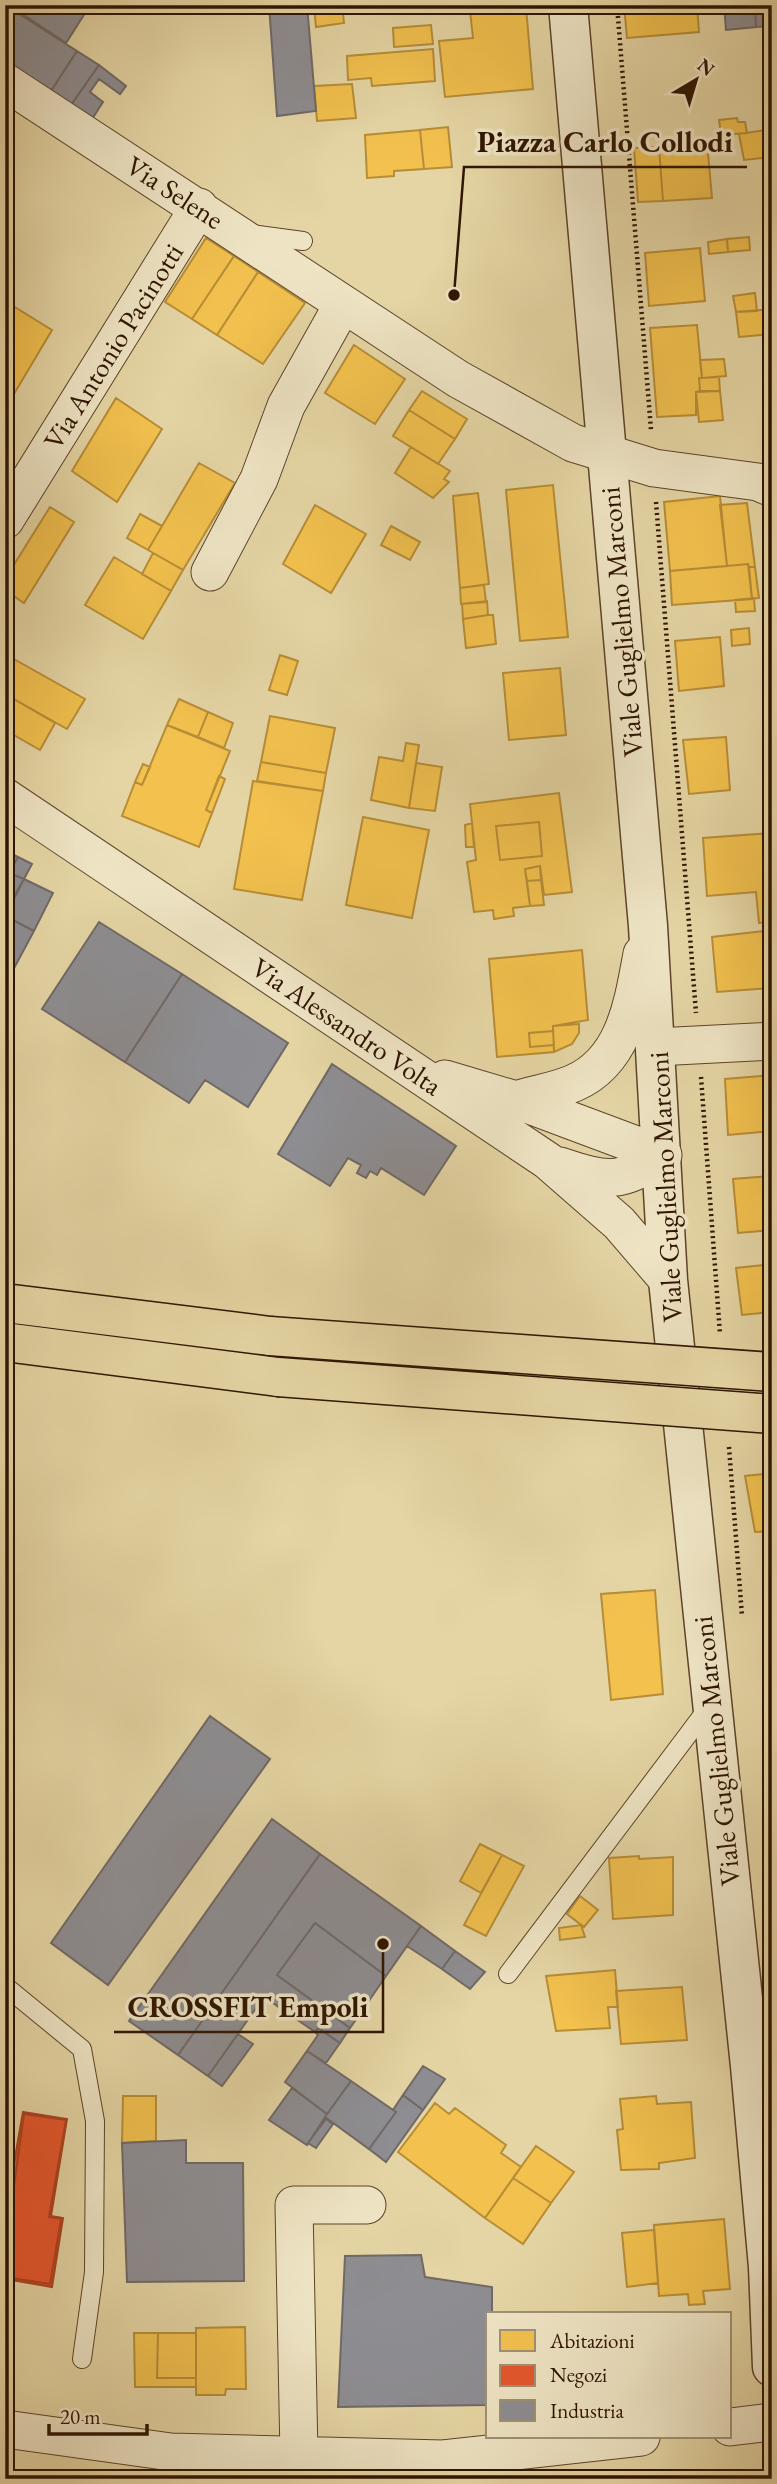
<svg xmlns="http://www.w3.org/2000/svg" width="777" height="2484" viewBox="0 0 777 2484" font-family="'EB Garamond',serif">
<rect width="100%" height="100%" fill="#e5d5a4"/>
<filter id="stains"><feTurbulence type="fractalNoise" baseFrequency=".00286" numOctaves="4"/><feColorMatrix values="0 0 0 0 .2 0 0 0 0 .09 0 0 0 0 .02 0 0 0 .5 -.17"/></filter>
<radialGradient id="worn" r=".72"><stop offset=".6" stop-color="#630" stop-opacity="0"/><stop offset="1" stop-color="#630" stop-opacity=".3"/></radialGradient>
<path fill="#f2c14e" stroke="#b78d37" stroke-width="2" fill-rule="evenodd" d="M314,5H342L344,23L316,27Z
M470,5H525L526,7L470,11Z
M624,5H697L699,32L627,38Z
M526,7L533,89L445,97L439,41L473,38L470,11Z
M431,25L433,44L394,47L393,28Z
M433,49L435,81L372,86L371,78L348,80L347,56Z
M352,84L356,118L317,121L314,86Z
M737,118L738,122H745L747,133L721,135L719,120Z
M448,127L452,167L424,169L420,130Z
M772,129V157L744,160L739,134Z
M420,130L424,169L394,171V176L367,178L365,135Z
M707,142L712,198L663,201L659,147Z
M659,147L663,201L638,202L634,148Z
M749,237L750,250L728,252L727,239Z
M206,238L234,256L192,319L165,302Z
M727,239L728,252L709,254L708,242Z
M700,248L705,301L649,306L645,253Z
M234,256L258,272L217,335L192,319Z
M258,272L305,303L263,364L217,335Z
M755,293L757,311L736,312L733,296Z
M5,301L52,330L11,399L5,396Z
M772,309V334L739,337L736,312Z
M697,325L702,378H699L700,391L696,392V415L657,417L650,328Z
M354,345L405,379L375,424L325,393Z
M724,359L726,376L702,378L700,360Z
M719,377L720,391H700L699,378Z
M422,391L467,419L455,439L409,410Z
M720,391L723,420L699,422L696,392Z
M116,398L162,429L117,502L72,471Z
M409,410L455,439L438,464L393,436Z
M411,447L450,471L444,479L449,482L433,498L395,473Z
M199,463L235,483L183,570L148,550Z
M553,485L568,637L520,641L506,490Z
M478,493L489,584L460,588L453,496Z
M720,496L727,566L670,571L664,502Z
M747,503L755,567H749L748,564L727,566L720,505Z
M315,505L366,534L331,593L283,564Z
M50,507L74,522L24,603L5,590V579Z
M140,514L162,526L148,550L127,538Z
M391,526L420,542L410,560L381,545Z
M153,553L183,570L171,591L142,574Z
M114,557L171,591L143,639L85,605Z
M748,564L752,599L672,605L670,571Z
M749,567H755L759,598L752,599Z
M484,585L486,602L461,604L460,588Z
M754,598L755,611L736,612L735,600Z
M487,601L488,615L463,619L462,604Z
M488,615H493L496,644L466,648L463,619Z
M749,628L750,644L732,646L731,630Z
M720,637L724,686L679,691L675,641Z
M5,654L85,699L67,729L5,694Z
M280,655L298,661L287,695L269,690Z
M560,668L566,735L509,740L503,673Z
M5,694L55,723L40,750L5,730Z
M179,699L208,712L198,737L167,725Z
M208,712L233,723L224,748L198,737Z
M270,716L335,728L326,773L261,762Z
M167,725L230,751L206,810L212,813L199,847L122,816L135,782L142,785Z
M726,737L730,790L689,794L683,740Z
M406,743L419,745L409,808L371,800L379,757L403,761Z
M261,762L326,773L323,791L257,781Z
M416,763L442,767L435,811L409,808Z
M143,764L150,767L142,785L135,782Z
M219,776L225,779L212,813L206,810Z
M253,781L323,791L302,900L234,889Z
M559,793L572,892L544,895L540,866L525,869L530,906L513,908L514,916L494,919L493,910L474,912L467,862L476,860L470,804ZM539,822L542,856L500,860L496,826Z
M363,817L429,830L412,918L346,905Z
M539,822L542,856L500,860L496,826Z
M472,823L474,847H466L465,825Z
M772,833V921L759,923L756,892L707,896L703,838Z
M540,866L541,880L527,881L525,869Z
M541,880L544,905L530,906L527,881Z
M772,930V988L717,992L712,937Z
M582,950L588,1020L553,1026V1031L529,1033L530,1047L554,1045V1052L497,1057L489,959Z
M579,1024V1033L572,1044L554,1052L553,1026Z
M553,1031L554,1045L530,1047L529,1033Z
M772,1075V1131L728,1135L725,1079Z
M772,1176V1230L738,1233L733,1179Z
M772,1264V1312L742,1315L736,1268Z
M772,1473V1531L755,1532L745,1476Z
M655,1590L663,1694L611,1700L601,1594Z
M480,1844L502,1855L481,1893L460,1881Z
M502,1855L524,1866L486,1936L464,1925Z
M639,1856V1859L673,1857V1915L613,1919L609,1858Z
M580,1896L598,1910L584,1927L567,1914Z
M581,1925L585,1937L560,1940L559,1928Z
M615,1970L618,2007H608L610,2028L556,2031L546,1976Z
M682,1987L687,2040L621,2044L616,1991Z
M123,2096H156V2141L122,2143Z
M656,2096L657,2104L691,2102L695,2158L659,2163V2169L621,2170L617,2130L623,2129L620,2099Z
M435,2103L449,2114L455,2108L506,2145L501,2153L521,2167L485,2218L398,2152Z
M536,2146L574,2172L551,2203L513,2178Z
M513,2178L551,2203L523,2244L485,2218Z
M724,2219L730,2289L703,2291L705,2304L689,2305L688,2294L659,2296L654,2225Z
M654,2230L658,2283L627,2287L622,2233Z
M245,2327L246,2389H226L225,2395H196V2328Z
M134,2333H158L157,2378H196V2387H135Z
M158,2333H196V2378H157Z"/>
<path fill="#e4572e" stroke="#ad4320" stroke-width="2" d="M23,2112L67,2119L51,2216L63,2218L52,2287L5,2279V2179L11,2180Z
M24,2114L66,2120L49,2217L61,2219L50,2284L5,2277V2251Z"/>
<path fill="#8d8d92" stroke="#706966" stroke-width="2" d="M5,5L77,51L51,91L5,61Z
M9,5H87L89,7L66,43Z
M269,5H307L316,111L277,116Z
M724,5H755L756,27L726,30Z
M772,6V26L756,27L755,7Z
M77,51L99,65L71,105L51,91Z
M99,65L126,86L120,94L99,79L90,92L103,102L92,119L71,105Z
M5,851L18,857L9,873L24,879L5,912Z
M18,857L32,864L24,879L9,873Z
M24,879L53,893L34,931L5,916Z
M5,916L34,931L5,985Z
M99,922L182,974L125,1062L42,1009Z
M182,974L288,1043L248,1107L205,1080L189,1103L125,1062Z
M332,1064L456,1146L424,1195L381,1168L377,1175L370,1171L366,1178L357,1173L361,1165L348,1158L330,1186L278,1154Z
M210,1716L270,1759L108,1985L51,1943Z
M272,1819L320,1854L178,2055L129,2021Z
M320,1854L421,1926L386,1976L315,1923L277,1975L350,2028L340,2043L318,2028L315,2032L264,1997L208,2076L178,2055Z
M315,1923L386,1976L350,2028L277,1975Z
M421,1926L455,1951L442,1969L407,1946Z
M455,1951L485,1972L470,1989L442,1969Z
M318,2028L340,2043L326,2063L307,2051L318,2035L315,2032Z
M238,2034L253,2044L222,2086L208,2076Z
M307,2051L351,2081L327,2114L285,2082Z
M423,2066L445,2079L423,2110L403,2095Z
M351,2081L396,2112L369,2149L325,2117Z
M292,2088L327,2114L307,2145L269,2120Z
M403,2095L423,2110L386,2162L369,2149L396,2112L393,2110Z
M326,2119L333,2124L316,2148L308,2143Z
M186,2140V2163H243L244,2281L127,2282L122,2143Z
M421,2255L425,2277L492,2287V2314H488V2405L338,2407L345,2256Z"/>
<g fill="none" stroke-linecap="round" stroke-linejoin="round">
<g stroke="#5c4429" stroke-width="20">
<path id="service" d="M251,234L303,241
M508,1974L708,1708
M5,1986L82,2049L95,2121L94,2272L82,2359"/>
</g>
<g stroke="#5c4429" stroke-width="39">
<path id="minor" d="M5,82L458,379L573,443L654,468L758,482L772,488
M5,520L199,207
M210,572L259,479L286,406L343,304
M5,797L548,1161L619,1223L668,1280
M656,1047L772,1041
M445,1079L516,1100L663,1155
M516,1100C535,1094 556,1091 574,1083C625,1061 633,1002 642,954
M560,1166C608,1182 620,1184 663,1155
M730,2427L772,2422
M5,2429L171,2452L443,2459L641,2437
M299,2456L294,2205H367"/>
</g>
<g stroke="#5c4429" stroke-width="41">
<path id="tertiary" d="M568,5L648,926L668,1280L750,2066L768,2267L772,2367"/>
</g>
<g stroke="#2e1400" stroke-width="41">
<path id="trunk" d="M5,1303L270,1336
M5,1342L278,1377"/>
</g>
<path stroke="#2e1400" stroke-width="4.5" stroke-dasharray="2 3.5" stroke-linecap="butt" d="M617,5L651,430
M656,502L696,1013
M701,1077L720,1334
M729,1447L742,1616"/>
<use href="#service" stroke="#eee4c4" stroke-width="18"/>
<use href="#minor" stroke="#eee4c4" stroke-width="37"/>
<use href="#tertiary" stroke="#eee4c4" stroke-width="38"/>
<use href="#trunk" stroke="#e5d5a4" stroke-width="38"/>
<g stroke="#2e1400" stroke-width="41" stroke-linecap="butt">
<path id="trunk-bridge" d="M270,1336L772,1372
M278,1377L772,1414"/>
</g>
<use href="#trunk-bridge" stroke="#e5d5a4" stroke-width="38"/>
</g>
<g text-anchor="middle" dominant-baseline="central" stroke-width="7" stroke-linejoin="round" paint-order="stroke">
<g font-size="28" fill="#2e1400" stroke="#eee4c4">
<text transform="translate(175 192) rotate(33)">Via Selene</text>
<text transform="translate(113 346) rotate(-58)">Via Antonio Pacinotti</text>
<text transform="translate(621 622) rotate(-95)">Viale Guglielmo Marconi</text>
<text transform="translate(347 1026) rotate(34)">Via Alessandro Volta</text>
<text transform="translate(665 1187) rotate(-93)">Viale Guglielmo Marconi</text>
<text transform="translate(716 1751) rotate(-96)">Viale Guglielmo Marconi</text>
</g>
</g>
<path fill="none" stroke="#2e1400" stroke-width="2.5" d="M454 295L464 167H747M383 1944L383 2032H114"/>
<g fill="#2e1400" stroke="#eee4c4" stroke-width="2.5">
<circle cx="454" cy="295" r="7"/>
<circle cx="383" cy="1944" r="7"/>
</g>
<g font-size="30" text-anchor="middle" font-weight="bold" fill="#2e1400" stroke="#eee4c4" stroke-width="7" stroke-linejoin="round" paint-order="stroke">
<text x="605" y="152">Piazza Carlo Collodi</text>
<text x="248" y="2017">CROSSFIT Empoli</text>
</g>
<rect width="777" height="2484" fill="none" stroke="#e5d5a4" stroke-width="28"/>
<rect x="7" y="7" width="763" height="2470" fill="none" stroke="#2e1400" stroke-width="3.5"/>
<rect x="14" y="14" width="749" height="2456" fill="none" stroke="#2e1400" stroke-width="2"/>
<rect x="486" y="2312" width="245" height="126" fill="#eee4c4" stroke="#a19176" stroke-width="2"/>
<rect x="500" y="2330" width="35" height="21" fill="#f2c14e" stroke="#a19176" stroke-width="2"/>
<text x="550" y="2348" font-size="21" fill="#2e1400">Abitazioni</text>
<rect x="500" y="2365" width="35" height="21" fill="#e4572e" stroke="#a19176" stroke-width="2"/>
<text x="550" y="2382" font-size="21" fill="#2e1400">Negozi</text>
<rect x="500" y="2400" width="35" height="21" fill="#8d8d92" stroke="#a19176" stroke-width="2"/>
<text x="550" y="2418" font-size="21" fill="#2e1400">Industria</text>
<g transform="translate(696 80) rotate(38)" stroke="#eee4c4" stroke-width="5" paint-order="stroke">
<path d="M0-5L12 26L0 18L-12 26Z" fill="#2e1400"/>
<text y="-10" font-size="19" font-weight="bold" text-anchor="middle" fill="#2e1400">N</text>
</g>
<path d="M49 2424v10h98v-10" fill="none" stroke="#2e1400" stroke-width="3.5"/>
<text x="60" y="2424" font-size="21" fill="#2e1400" stroke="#eee4c4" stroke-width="5" paint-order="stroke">20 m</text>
<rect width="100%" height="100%" filter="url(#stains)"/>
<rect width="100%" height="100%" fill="url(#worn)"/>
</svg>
